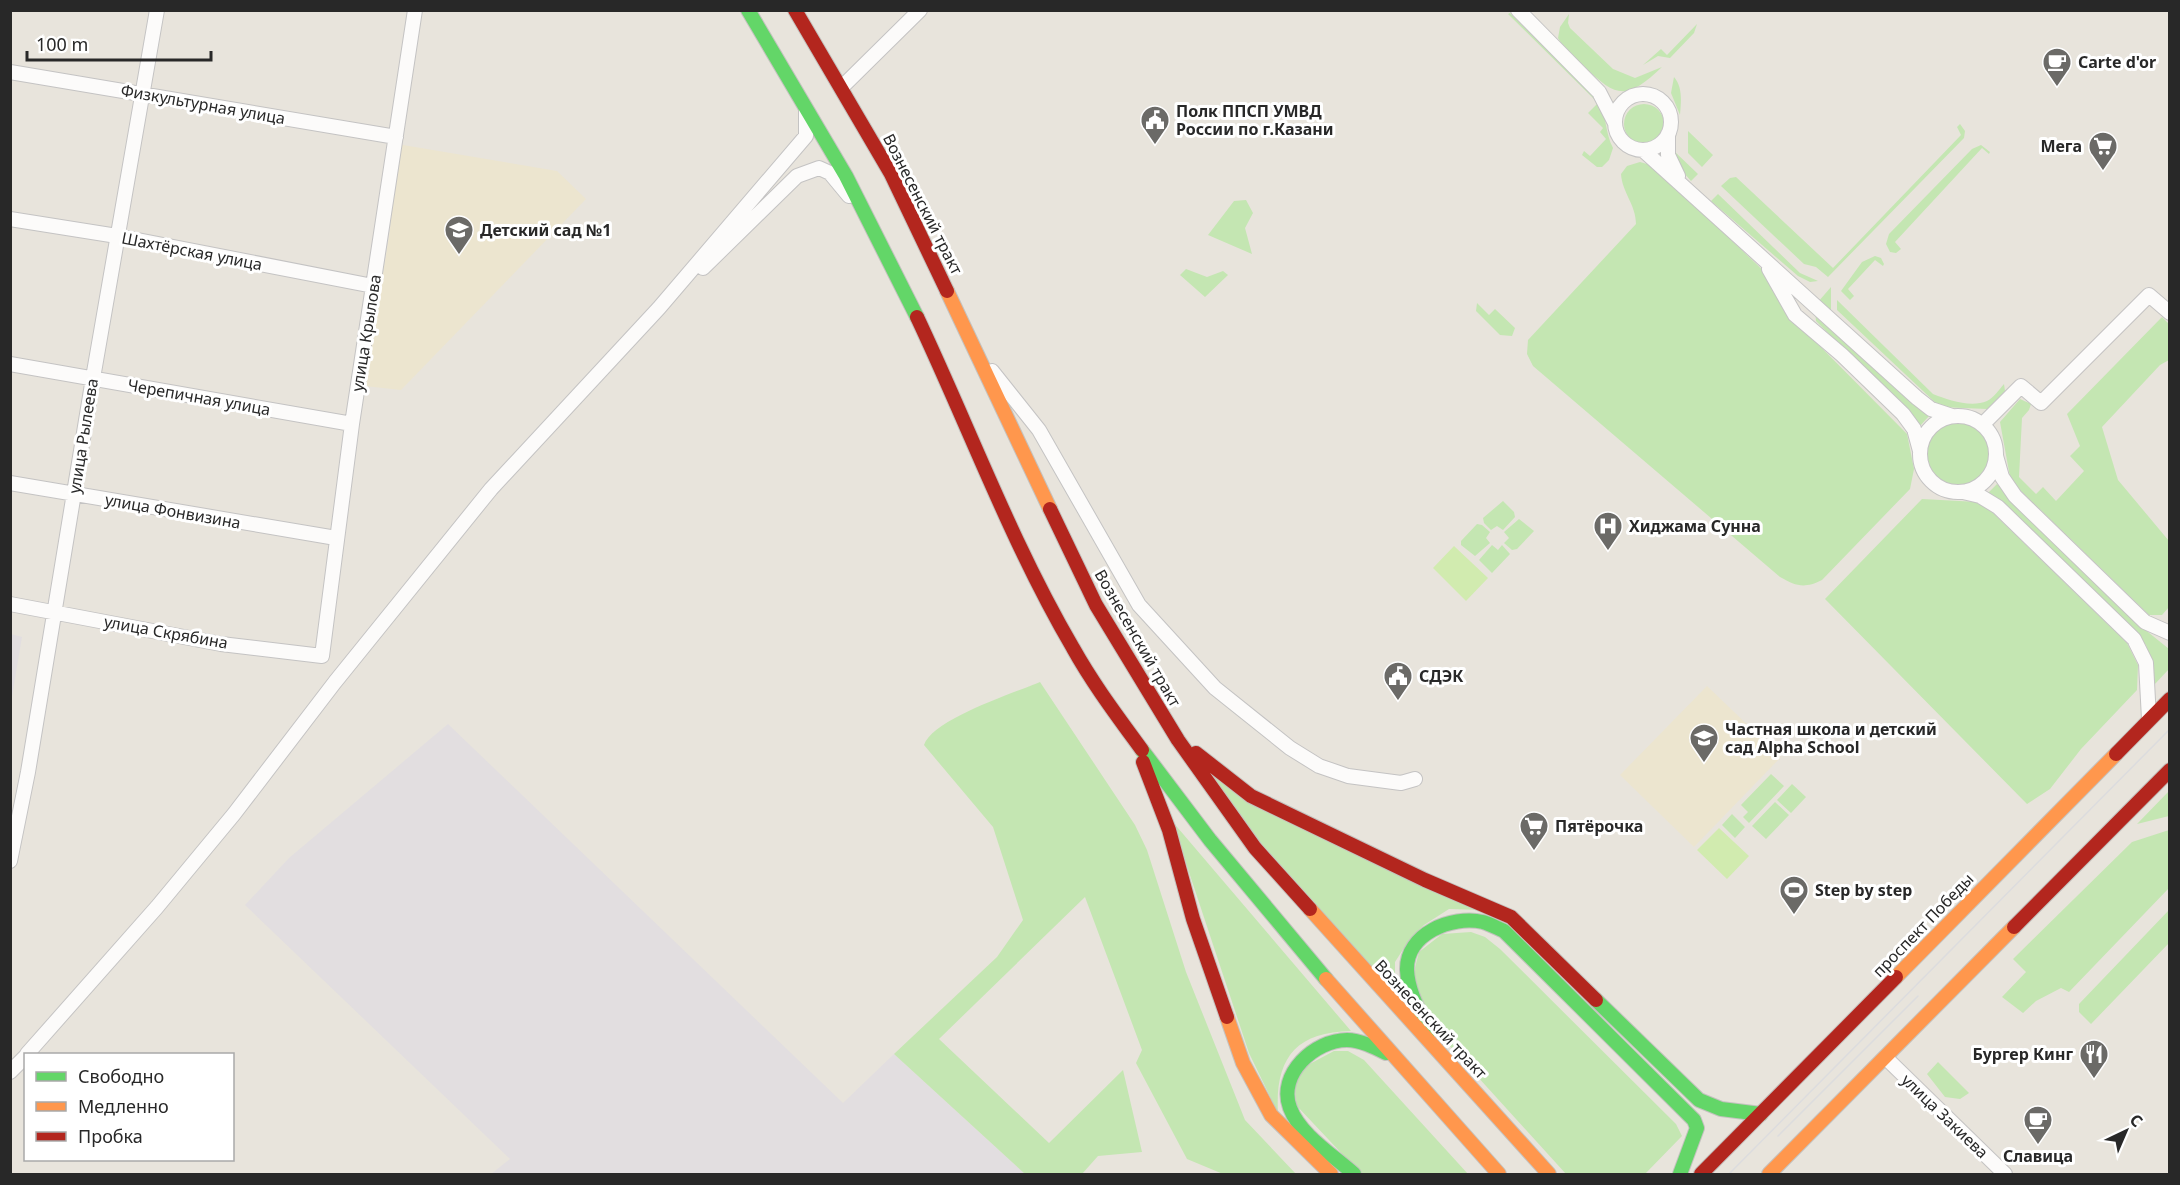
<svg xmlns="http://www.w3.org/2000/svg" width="2180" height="1185" viewBox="0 0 2180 1185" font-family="'Noto Sans',sans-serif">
<rect width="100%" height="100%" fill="#e8e4dc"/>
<path fill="#e2dee0" d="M11,634L22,637L11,703L10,634Z
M448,724L843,1103L894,1054L1025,1174H491L510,1159L245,905L289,858Z"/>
<path fill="#ece5cf" d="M397,144L557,171L586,199L401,390L365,386L390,230Z
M1707,686L1781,757L1694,847L1620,775Z"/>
<path fill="#c4e6b2" d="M1510,13L1599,102C1607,117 1605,133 1613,148L1609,160L1602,167H1597L1582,155L1584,151L1590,156L1606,139L1600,132L1603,128L1588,113L1598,103L1508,14Z
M1569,14L1568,23L1570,28L1613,69L1635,78L1662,67C1627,100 1617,99 1584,66C1575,58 1564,49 1558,38L1560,27Z
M1697,24L1694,33L1670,58L1658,56L1643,65L1661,49L1667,55Z
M1674,77C1683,87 1681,102 1680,115L1671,93Z
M1624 124a20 20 0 1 1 40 0a20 20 0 1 1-40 0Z
M1960,124L1965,131L1964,138L1828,277L1816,267L1804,264L1721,186L1730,178L1736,177L1833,268L1961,135L1957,127Z
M1688,131L1713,155L1702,167L1688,153Z
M1981,145L1990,152L1989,154L1982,148L1895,242L1901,249L1896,253L1890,252L1886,244L1889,234L1972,149Z
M1674,151L1698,174L1691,181L1676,164Z
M1640,162L1654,166L1772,279L1798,324L1907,434L1914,469L1910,489L1822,580C1804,589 1796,586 1780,577L1533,366L1527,354L1528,340L1636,224C1636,205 1622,192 1621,174L1627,166Z
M1718,194L1800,273L1818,281L1810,282L1798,276L1711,201Z
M1246,200L1253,213L1245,228L1252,254L1208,235L1234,201Z
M1875,256L1881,258L1884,264L1883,266L1875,260L1848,289L1854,296L1850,300L1841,291L1862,262Z
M1186,269L1207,277L1223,271L1228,275L1205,297L1180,275Z
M1831,287V315L1818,302Z
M1837,300L1933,394C1948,400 1971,408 1987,401C1993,398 1999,390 2004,384L2005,391L1987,409L1940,407L1837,310Z
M1477,303L1489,315L1495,309L1515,328L1512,336L1500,335L1476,311Z
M1815,310L1929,416L1920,426L1816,321Z
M2162,317L2169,324V360L2160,365L2102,427L2118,480L2169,541V607L2162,615H2149L2020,490L2010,477L2000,422L2020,399L2031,404L2029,410L2022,418L2019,477L2036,494L2043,487L2056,501L2084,471L2070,456L2080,446L2067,414Z
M1925 454a32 32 0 1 1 64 0a32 32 0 1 1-64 0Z
M1997,484L2143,628L2169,649V669L2154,685L2153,666L2146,645L1988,493Z
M1922,499L1978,502L1988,508L2127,643L2138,665L2137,690L2081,749L2050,789L2027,804L1825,599Z
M1503,501L1514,512L1515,517L1503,530L1497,526L1491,530L1484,523L1483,518Z
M1519,519L1534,531L1517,549L1512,550L1504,543L1509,538L1504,532Z
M1477,524L1482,525L1490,532L1486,538L1490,543L1475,556L1461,545V541Z
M1492,545L1498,550L1502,545L1510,554L1492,573L1479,560Z
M1040,682L1135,825L1147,850L1186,972L1245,1120L1296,1174H1223L1187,1159L1136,1063L1142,1050L1085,897L939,1039L1049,1143L1123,1070L1142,1152L1098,1156L1082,1174H1025L894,1054L997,957L1023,920L993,827L924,745C933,719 1014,693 1040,682Z
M1206,773L1482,910L1449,909L1424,925L1409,940L1395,962V993L1257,840Z
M1771,774L1784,786L1749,823L1743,817L1748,812L1741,805Z
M1792,784L1806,797L1791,813L1777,800Z
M2169,791V816L2137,824Z
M1775,802L1789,815L1766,839L1752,826Z
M1732,814L1745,827L1735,838L1722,825Z
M1172,821L1351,1031C1295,1032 1275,1059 1278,1113L1249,1053Z
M2169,830V888L2069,992L2061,988L2036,1001L2023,1013L2002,997L2026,972L2013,959L2132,842Z
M2169,910V943L2091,1024L2079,1012V1004Z
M1471,932L1485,937L1500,949L1676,1124L1682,1136L1645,1174H1566L1407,999L1419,952L1442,934Z
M1334,1051H1348L1364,1060L1468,1174H1361L1296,1105L1295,1087L1304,1067Z
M1938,1062L1969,1093L1960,1099L1945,1097L1927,1074Z"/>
<path fill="#d1ebaf" d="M1454,546L1488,578L1466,601L1433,568Z
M1719,828L1749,856L1727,879L1697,850Z"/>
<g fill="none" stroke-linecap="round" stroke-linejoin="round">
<g stroke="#c4c3c3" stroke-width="16">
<path id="street" d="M1518,10L1599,92L1615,123
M10,72L396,137
M842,87L920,10
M1615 122a28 28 0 1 1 56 0a28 28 0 1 1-56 0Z
M1668,134V155L1678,176
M1643,150L1917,398L1931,409L1952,416
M10,219L117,236L373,286
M703,268L797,176L819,168L830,173L849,196
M1769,269L1795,315L1842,355L1903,414L1914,429L1920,451
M10,364L352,424
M992,371L1039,430L1139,605L1215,688L1290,748L1319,766L1348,776L1401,783L1415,779
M1920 454a38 38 0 1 1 76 0a38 38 0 1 1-76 0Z
M1983,424L2021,386L2041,403L2149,295L2170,313
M1996,456L2002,477L2015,496L2145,622L2170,633
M10,483L336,538
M1963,492L1980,496L1998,507L2134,639L2146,663L2149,719
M10,604L221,644L322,656L352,424L415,10
M10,861L28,772L93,378L157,10
M27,1054L157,907L234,814L335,682L491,489L659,308L806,136V110
M1886,1058L2005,1174
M10,1072L26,1056"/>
</g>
<g stroke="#c4c2bf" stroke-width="16">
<path id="fast" d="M748,10L846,176L917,317
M1142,750L1210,840L1326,979
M1596,1000L1699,1100L1721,1109L1761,1114
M1429,1031C1420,1012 1408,992 1407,970C1406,934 1451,915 1483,922C1490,924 1497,928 1504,931L1694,1120L1697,1128L1680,1174
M1354,1174C1333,1155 1300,1135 1290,1108C1277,1074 1315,1040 1347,1040C1360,1040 1374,1047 1386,1053"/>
</g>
<g stroke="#c4c2bf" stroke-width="16">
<path id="slow" d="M947,291L1050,509
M1310,909L1549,1174
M1896,977L2116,754
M1326,979L1499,1174
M1227,1017L1243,1063L1271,1115L1331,1174
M1769,1174L2014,927"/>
</g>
<g stroke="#c4c2bf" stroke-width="16">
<path id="jam" d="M795,10L891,174L947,291
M917,317C969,427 1011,542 1073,648C1093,684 1118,717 1142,750
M1050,509L1096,605L1178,740L1255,848L1310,909
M1196,753L1251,796L1425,880L1511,917L1596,1000
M2116,754L2170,699
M1143,762L1169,830L1193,919L1227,1017
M2014,927L2170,770
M1701,1174L1896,977"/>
</g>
<use href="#street" stroke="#fcfbfa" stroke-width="14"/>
<use href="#fast" stroke="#63d668" stroke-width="14"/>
<use href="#slow" stroke="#ff974d" stroke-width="14"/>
<use href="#jam" stroke="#b3261e" stroke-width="14"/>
<path stroke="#dcdcde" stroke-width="1.5" d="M1778,1136L1918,996
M1729,1174L2170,729"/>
</g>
<defs>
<g id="cafe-pin" transform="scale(1.5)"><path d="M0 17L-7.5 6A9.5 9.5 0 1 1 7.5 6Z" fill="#6b6a67" stroke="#fff"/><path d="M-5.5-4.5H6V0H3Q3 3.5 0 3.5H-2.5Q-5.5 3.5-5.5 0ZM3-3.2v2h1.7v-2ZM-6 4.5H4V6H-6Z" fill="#fff"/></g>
<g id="civic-pin" transform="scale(1.5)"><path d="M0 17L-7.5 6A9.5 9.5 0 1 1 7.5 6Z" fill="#6b6a67" stroke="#fff"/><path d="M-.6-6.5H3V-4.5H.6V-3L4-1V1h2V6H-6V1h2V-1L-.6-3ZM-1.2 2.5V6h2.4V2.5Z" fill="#fff"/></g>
<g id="supermarket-pin" transform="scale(1.5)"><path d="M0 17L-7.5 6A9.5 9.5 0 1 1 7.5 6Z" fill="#6b6a67" stroke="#fff"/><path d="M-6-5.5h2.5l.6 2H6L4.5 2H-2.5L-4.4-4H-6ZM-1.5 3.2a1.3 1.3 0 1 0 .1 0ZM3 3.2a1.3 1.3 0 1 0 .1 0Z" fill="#fff"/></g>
<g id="school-pin" transform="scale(1.5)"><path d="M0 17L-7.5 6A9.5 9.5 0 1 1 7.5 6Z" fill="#6b6a67" stroke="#fff"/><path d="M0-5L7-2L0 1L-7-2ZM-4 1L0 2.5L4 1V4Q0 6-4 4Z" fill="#fff"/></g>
<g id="hospital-pin" transform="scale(1.5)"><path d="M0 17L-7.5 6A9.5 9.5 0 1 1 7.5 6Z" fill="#6b6a67" stroke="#fff"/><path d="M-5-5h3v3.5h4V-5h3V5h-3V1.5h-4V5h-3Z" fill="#fff"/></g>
<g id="stadium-pin" transform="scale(1.5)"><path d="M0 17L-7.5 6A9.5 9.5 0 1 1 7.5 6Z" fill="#6b6a67" stroke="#fff"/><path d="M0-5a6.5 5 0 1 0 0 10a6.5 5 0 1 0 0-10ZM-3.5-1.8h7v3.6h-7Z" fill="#fff"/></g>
<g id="restaurant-pin" transform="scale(1.5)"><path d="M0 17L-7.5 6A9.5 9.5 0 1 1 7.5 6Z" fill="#6b6a67" stroke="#fff"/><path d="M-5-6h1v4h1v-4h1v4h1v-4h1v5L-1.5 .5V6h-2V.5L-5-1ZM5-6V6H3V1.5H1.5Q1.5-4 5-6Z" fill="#fff"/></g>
</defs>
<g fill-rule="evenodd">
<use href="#cafe-pin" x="2057" y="62"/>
<use href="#civic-pin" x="1155" y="120"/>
<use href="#supermarket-pin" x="2103" y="146"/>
<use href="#school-pin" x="459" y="230"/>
<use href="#hospital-pin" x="1608" y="526"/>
<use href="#civic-pin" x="1398" y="676"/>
<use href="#school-pin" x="1704" y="738"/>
<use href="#supermarket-pin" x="1534" y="826"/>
<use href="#stadium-pin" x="1794" y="890"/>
<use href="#restaurant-pin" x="2094" y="1054"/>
<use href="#cafe-pin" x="2038" y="1120"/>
</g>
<g text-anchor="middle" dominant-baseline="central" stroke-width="6" stroke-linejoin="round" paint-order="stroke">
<g font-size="16" font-weight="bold" fill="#282828" stroke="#fff" text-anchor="start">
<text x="2078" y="62">Carte d'or</text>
<text x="1176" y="111">Полк ППСП УМВД<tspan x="1176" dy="18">России по г.Казани</tspan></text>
<text x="2082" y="146" text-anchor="end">Мега</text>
<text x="480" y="230">Детский сад №1</text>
<text x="1629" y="526">Хиджама Сунна</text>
<text x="1419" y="676">СДЭК</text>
<text x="1725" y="729">Частная школа и детский<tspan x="1725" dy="18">сад Alpha School</tspan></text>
<text x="1555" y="826">Пятёрочка</text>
<text x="1815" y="890">Step by step</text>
<text x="2073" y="1054" text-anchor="end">Бургер Кинг</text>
<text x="2038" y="1156" text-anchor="middle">Славица</text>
</g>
<g font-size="16" fill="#282828" stroke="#fff">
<text transform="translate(203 104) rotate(10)">Физкультурная улица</text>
<text transform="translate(923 204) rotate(63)">Вознесенский тракт</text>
<text transform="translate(192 251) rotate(11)">Шахтёрская улица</text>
<text transform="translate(366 333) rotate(-81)">улица Крылова</text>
<text transform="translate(199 397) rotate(10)">Черепичная улица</text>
<text transform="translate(83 436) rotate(-81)">улица Рылеева</text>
<text transform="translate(173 511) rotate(10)">улица Фонвизина</text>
<text transform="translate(166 632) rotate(10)">улица Скрябина</text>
<text transform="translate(1138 638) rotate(60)">Вознесенский тракт</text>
<text transform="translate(1923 925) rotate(-46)">проспект Победы</text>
<text transform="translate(1431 1019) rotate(47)">Вознесенский тракт</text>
<text transform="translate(1945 1116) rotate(44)">улица Закиева</text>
</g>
</g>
<rect width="2180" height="1185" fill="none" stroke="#282828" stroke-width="24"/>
<rect x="24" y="1053" width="210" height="108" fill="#ffffff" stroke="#a9a9a9" stroke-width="1.5"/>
<rect x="36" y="1072" width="30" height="9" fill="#63d668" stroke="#a9a9a9" stroke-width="1.5"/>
<text x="78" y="1083" font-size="18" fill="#282828">Свободно</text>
<rect x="36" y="1102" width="30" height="9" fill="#ff974d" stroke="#a9a9a9" stroke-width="1.5"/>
<text x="78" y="1113" font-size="18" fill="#282828">Медленно</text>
<rect x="36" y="1132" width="30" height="9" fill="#b3261e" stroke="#a9a9a9" stroke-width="1.5"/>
<text x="78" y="1143" font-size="18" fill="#282828">Пробка</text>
<g transform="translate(2126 1131) rotate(44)" stroke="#ffffff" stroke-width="4.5" paint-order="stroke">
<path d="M0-4.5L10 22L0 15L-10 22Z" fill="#282828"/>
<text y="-9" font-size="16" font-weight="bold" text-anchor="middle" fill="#282828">С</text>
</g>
<path d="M27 51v9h184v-9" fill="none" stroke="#282828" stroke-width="3"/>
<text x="36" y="51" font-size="18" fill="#282828" stroke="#ffffff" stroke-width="4.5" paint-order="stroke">100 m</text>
</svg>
